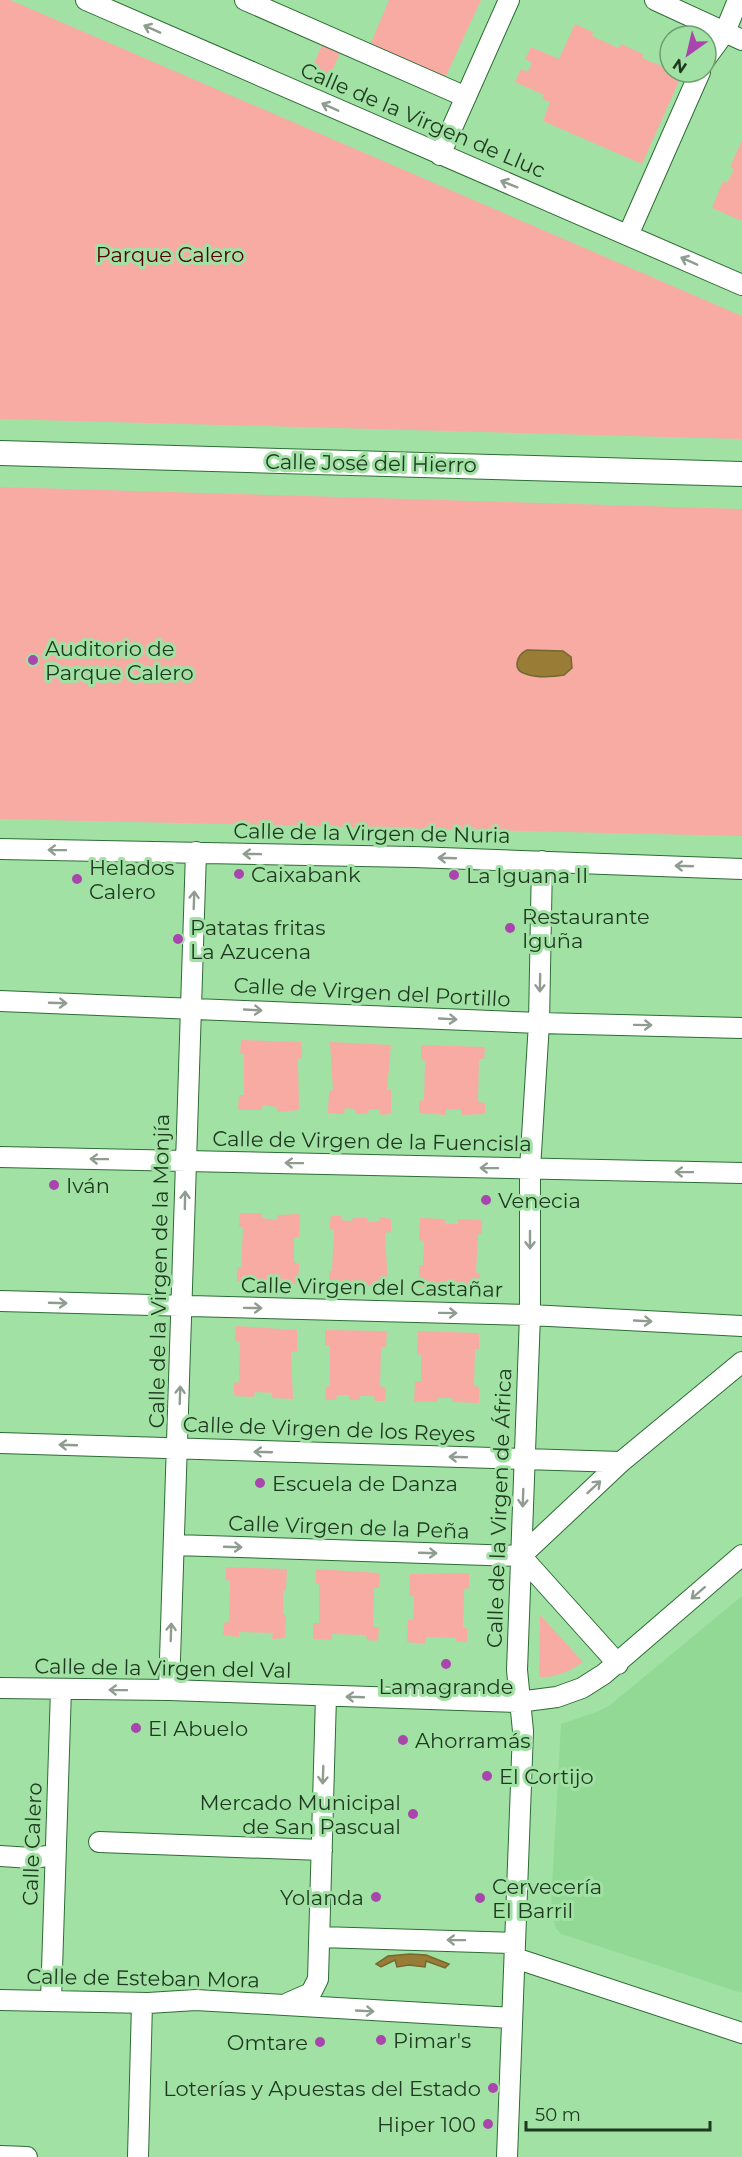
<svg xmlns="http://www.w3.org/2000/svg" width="742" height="2157" viewBox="0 0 742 2157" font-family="Montserrat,sans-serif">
<rect width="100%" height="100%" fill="#a1e2a4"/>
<path fill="#92d996" d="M742,1596V1993L561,1934L555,1927L551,1906L561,1724L599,1711L610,1705Z"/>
<path fill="#f8aba3" d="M0,0H10L742,316V439L0,419Z
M389,0H481L445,78L370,45Z
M575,24L593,32L592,36L618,48L621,44L643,54L642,58L669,69L670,68V72H683L642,164L543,121L550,102L542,99L544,95L515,82L521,69L528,72L532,63L525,59L531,47L559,59Z
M322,45L340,53L329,78L311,70Z
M742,140V221L712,208L723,181L727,183L734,169L730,167Z
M0,487L742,509V836L0,819Z
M241,1040L301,1042L302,1058L298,1059L299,1110L277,1112V1107L263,1105L261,1110H238L239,1095H244V1054H240Z
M330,1042L391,1045L387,1090H391V1114L381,1115L379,1110L369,1109L368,1114H356L355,1109L345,1108L344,1114L328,1113L329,1091L333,1090Z
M421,1045L485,1047L484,1059H479L478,1102L485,1103V1114L462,1115L461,1110L446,1109V1115L419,1113V1101L424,1100L425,1061L421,1059Z
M240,1213H262V1218L277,1220L278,1215L300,1214L299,1237H294V1262L299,1264L298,1284L237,1281V1267H241L243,1228L239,1226Z
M331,1216H341V1220L352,1221L353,1218H367L368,1222L379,1221L380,1217L391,1219V1232L385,1233L388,1287L329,1284V1271H332L334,1230L329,1229Z
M420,1218L445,1219V1224H458V1219L482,1220V1234H478L476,1272L480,1274V1289L419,1287V1265H423L424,1241L419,1240Z
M236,1326L297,1330V1351L291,1352L293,1399L272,1398V1393L255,1392L254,1397L234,1396V1383L239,1382L240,1342L235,1341Z
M325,1330L387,1331L386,1347H381L380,1386L386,1388L385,1401H375L374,1396H360V1400H349V1395H337L336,1400H325L326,1387L330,1386V1345H325Z
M418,1331L479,1333V1349H475L474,1386L479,1387V1403L453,1402L452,1398H438L437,1402H414L415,1381H421V1355L417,1354Z
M226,1567L287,1569L286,1590L283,1591V1614L286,1616L285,1638L272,1639L273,1633L239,1632V1637L223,1635L224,1623L229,1622L230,1581L226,1580Z
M316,1569L380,1573L379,1588H374L373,1627H379L378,1641L367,1640L366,1635L332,1634V1640L313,1639V1623H319V1584L316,1583Z
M469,1573V1588L464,1589L463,1628H467V1642H456V1638L426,1637L425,1644L407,1642L408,1620H413L414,1596H409L410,1574Z
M540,1615L583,1662C570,1671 555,1678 539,1677Z"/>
<path fill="#997c36" stroke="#746830" stroke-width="1.5" d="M527,650L563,651L571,657L572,668L564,675C554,677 536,678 526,674C511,670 517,655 527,650Z
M410,1954L426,1955L449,1964L445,1968L426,1961L425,1967L409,1965L397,1967L395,1960L381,1967L376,1964L388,1956Z"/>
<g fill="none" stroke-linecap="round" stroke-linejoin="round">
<g stroke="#2d6c35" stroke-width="22">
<path id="minor" d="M86,0L742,285
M245,0L466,97
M655,0L742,40
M706,58L725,32L738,0
M440,155L509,0
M629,233L700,72
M0,849L414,857L742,869
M0,1001L539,1023L742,1028
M0,1157L742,1173
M0,1301L530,1315L742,1326
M0,1443L621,1462
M174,1545L521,1556
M521,1556L621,1462L742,1362
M521,1556L618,1664
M0,1688L169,1690L518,1702L557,1697L582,1688L604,1674L742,1555
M169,1690L196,852
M99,1842L322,1850
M0,1856L32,1858L55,1855
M320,1937L514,1943
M515,1958L742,2033
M0,2000L148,2003L196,2000L512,2018
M51,2001L61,1689
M288,2003L311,1993L318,1979L326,1696
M0,2156L27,2157
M138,2157L142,2003
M507,2157L523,1731L517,1670L530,1315V1169L539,1023L542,861"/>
</g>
<g stroke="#2d6c35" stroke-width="26">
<path id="tertiary" d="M0,453L742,474"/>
</g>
<use href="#minor" stroke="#fff" stroke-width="20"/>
<use href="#tertiary" stroke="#fff" stroke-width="24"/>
</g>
<defs><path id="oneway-shaft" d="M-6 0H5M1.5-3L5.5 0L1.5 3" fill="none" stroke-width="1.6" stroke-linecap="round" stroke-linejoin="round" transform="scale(1.5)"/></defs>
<g stroke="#8f9c90">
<use href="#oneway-shaft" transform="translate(152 29) rotate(-156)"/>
<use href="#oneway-shaft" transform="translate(330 107) rotate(-156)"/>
<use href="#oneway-shaft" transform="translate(509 184) rotate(-158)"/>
<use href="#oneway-shaft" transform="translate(689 261) rotate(-156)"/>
<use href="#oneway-shaft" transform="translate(57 850) rotate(-179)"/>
<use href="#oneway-shaft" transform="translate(252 854) rotate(-179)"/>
<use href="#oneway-shaft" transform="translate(447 858) rotate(-178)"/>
<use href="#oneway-shaft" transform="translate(684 866) rotate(-178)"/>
<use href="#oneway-shaft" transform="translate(194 900) rotate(-88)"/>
<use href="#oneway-shaft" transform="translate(540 983) rotate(91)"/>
<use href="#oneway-shaft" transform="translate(58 1003) rotate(2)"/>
<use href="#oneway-shaft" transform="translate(253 1010) rotate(3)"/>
<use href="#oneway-shaft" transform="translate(448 1019) rotate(3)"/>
<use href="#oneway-shaft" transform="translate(643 1025) rotate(1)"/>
<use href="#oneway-shaft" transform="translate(99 1159) rotate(-179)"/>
<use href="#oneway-shaft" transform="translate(294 1163) rotate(-179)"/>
<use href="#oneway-shaft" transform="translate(489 1168) rotate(-179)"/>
<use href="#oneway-shaft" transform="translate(684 1172) rotate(-179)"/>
<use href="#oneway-shaft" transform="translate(185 1200) rotate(-89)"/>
<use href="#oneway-shaft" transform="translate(530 1240) rotate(90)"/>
<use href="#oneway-shaft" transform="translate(58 1303) rotate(2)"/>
<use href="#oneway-shaft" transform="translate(253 1308) rotate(1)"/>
<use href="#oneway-shaft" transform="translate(448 1313) rotate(1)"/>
<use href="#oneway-shaft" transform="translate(643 1321) rotate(3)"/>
<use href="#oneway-shaft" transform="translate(180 1395) rotate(-88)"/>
<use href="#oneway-shaft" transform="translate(68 1445) rotate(-178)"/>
<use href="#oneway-shaft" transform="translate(263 1452) rotate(-178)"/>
<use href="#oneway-shaft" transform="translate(458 1457) rotate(-178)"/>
<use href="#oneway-shaft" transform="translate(594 1487) rotate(-43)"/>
<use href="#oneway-shaft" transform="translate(523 1498) rotate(92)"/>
<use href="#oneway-shaft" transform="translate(233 1547) rotate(2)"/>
<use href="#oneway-shaft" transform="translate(428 1553) rotate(2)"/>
<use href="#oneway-shaft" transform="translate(698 1593) rotate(139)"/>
<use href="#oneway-shaft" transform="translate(171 1632) rotate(-88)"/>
<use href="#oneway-shaft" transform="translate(118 1690) rotate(-179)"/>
<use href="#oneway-shaft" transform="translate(355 1697) rotate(-178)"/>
<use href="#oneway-shaft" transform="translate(323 1775) rotate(92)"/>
<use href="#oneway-shaft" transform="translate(456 1940) rotate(-179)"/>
<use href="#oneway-shaft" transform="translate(365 2011) rotate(3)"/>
</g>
<g fill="#a946ad" stroke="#a1e2a4" stroke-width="2">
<circle cx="33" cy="660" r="6"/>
<circle cx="239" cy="874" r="6"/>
<circle cx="454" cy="875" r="6"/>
<circle cx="77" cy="879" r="6"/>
<circle cx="510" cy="928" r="6"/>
<circle cx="178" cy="939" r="6"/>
<circle cx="54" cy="1185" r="6"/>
<circle cx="486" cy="1200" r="6"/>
<circle cx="260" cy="1483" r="6"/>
<circle cx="446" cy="1664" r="6"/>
<circle cx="136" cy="1728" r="6"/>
<circle cx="403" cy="1740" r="6"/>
<circle cx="487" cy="1776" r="6"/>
<circle cx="413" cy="1814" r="6"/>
<circle cx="376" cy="1897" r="6"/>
<circle cx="480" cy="1898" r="6"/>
<circle cx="381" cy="2040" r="6"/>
<circle cx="320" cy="2042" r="6"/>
<circle cx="493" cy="2088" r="6"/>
<circle cx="488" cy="2124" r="6"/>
</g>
<g text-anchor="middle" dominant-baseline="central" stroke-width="6" stroke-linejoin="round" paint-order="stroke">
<g font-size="21" fill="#1f3921" stroke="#a1e2a4">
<text transform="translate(423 120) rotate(23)">Calle de la Virgen de Lluc</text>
<text transform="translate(371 463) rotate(1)">Calle José del Hierro</text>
<text transform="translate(372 833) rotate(1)">Calle de la Virgen de Nuria</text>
<text transform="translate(372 992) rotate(3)">Calle de Virgen del Portillo</text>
<text transform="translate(372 1141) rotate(1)">Calle de Virgen de la Fuencisla</text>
<text transform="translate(159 1271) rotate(-89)">Calle de la Virgen de la Monjía</text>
<text transform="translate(372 1287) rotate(1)">Calle Virgen del Castañar</text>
<text transform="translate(329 1429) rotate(2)">Calle de Virgen de los Reyes</text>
<text transform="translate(499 1508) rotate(-88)">Calle de la Virgen de África</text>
<text transform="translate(349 1527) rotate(2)">Calle Virgen de la Peña</text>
<text transform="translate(163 1668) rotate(1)">Calle de la Virgen del Val</text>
<text transform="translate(32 1844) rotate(-88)">Calle Calero</text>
<text transform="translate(143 1978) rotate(1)">Calle de Esteban Mora</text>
</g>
<g font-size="21" fill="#550107" stroke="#a1e2a4">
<text x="170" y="254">Parque Calero</text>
</g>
<g font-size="21" fill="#1f3921" stroke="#a1e2a4" text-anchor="start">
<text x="45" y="648">Auditorio de<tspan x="45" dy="24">Parque Calero</tspan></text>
<text x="89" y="867">Helados<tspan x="89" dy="24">Calero</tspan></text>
<text x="251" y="874">Caixabank</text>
<text x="466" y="875">La Iguana II</text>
<text x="522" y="916">Restaurante<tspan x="522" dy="24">Iguña</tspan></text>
<text x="190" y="927">Patatas fritas<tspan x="190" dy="24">La Azucena</tspan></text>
<text x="66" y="1185">Iván</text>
<text x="498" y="1200">Venecia</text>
<text x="272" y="1483">Escuela de Danza</text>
<text x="446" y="1686" text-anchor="middle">Lamagrande</text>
<text x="148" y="1728">El Abuelo</text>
<text x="415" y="1740">Ahorramás</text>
<text x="499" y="1776">El Cortijo</text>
<text x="401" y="1802" text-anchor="end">Mercado Municipal<tspan x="401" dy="24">de San Pascual</tspan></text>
<text x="492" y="1886">Cervecería<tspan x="492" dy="24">El Barril</tspan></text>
<text x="364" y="1897" text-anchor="end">Yolanda</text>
<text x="393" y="2040">Pimar's</text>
<text x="308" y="2042" text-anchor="end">Omtare</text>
<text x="481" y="2088" text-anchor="end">Loterías y Apuestas del Estado</text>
<text x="476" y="2124" text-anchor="end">Hiper 100</text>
</g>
</g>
<g transform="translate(688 54) rotate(214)"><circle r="28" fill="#a1e2a4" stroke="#6d9e70" stroke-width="1.5"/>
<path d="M0-4.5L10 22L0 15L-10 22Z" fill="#a946ad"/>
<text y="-9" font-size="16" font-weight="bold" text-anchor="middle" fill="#1f3921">N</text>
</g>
<path d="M526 2121v9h184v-9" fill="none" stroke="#1f3921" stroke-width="3"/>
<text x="535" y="2121" font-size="18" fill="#1f3921" stroke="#a1e2a4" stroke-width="4.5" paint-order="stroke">50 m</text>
</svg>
